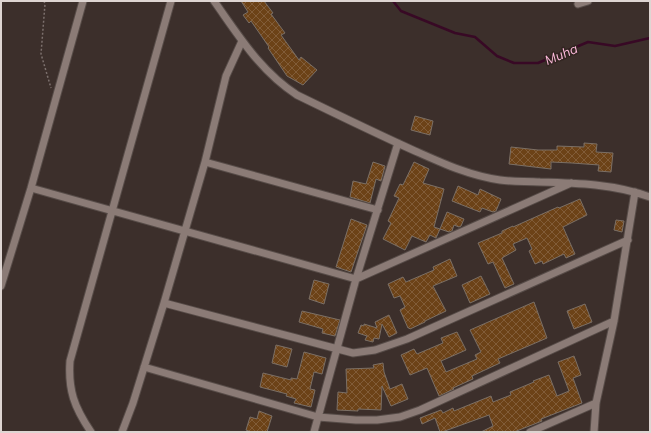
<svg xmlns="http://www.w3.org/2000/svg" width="651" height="433" viewBox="0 0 651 433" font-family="Mulish,sans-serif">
<defs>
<pattern id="building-cross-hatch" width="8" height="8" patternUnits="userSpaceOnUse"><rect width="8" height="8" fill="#6c4217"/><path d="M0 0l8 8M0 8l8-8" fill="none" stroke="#815c38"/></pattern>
</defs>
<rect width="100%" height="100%" fill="#3c2f2b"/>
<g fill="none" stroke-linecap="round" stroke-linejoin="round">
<path stroke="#380925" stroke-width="2.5" d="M393,1L401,11L455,33L475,37L497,56L514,63H538L588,42L615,46L650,38"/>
</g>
<path fill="url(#building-cross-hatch)" stroke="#7b6f65" d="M241,1H264L273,13L271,14L285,33L281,35L299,60L301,57L317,70L303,85L287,76L268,48L269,47L251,21L249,23L243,15L248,12Z
M415,116L433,121L430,135L411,130Z
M584,143L597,144L596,152L613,153L611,172L598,171L599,165L572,163L551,162V169L509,164L511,147L538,150H557V146L584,147Z
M373,162L385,166L381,181L376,179L370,203L350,197L353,181L366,184Z
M414,162L429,169L423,183L444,189L434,227L440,229L436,238L430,235L426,242L412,236L405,250L383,239L391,223L388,221L399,198L394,196L400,184L403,185Z
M458,186L478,195L480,189L501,199L496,211L493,212L482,208L480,212L452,201Z
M580,199L587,215L563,227L575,254L566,258L564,254L543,264L542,261L535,264L529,251L532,249L527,238L513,244L516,250L502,258L514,284L505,288L493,262L488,264L478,243L502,233V231L513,226V227L558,207L559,208Z
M447,212L464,219L461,226L459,227L454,225L452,231L449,232L440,229Z
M351,219L367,225L351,272L336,267Z
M616,220L624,221L622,232L614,230Z
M450,259L457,276L433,286L446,311L425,321V322L410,329L409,328H408L400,310L405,307L400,296L394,298L388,284L403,277L406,282L434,270L433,267Z
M481,276L490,294L470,303L462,285Z
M314,280L329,284L324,304L309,299Z
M534,302L547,338L498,359L500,363L472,376L473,379L453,388L454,389L439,396L427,368L410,375L401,355L414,349L417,354L443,343L441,338L457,332L466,350L441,361L446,372L477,359L475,355L481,352L470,330Z
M585,304L592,322L574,329L567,311Z
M302,311L340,320L335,336L322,333L323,329L299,322Z
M389,315L397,333L389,337L382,324L379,339L374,338L373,342L365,340L367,336L358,333L361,325L364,326V324L377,328L375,322Z
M276,345L292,349L287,367L272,363Z
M304,352L326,358L322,374L314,372L310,389L315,390L311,407L294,403L296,399L286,396L287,394L260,387L263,373L291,380V378L297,379Z
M574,356L581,375L573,378L582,403L541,419L542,421L514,432H481L493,426L489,415L442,432H440L435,418L422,424L420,418L441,410L443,413L453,408L454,411L491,396L493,402L511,395L510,392L534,382L533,381L549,375L557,396L569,391L558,362Z
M383,363L384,372L390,389L402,384L408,399L391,406L382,386L381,410L358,409V411L337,410L338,392L347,393L346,369L374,368L373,365Z
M259,411L272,416L267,432H251L246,430L250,417L257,419Z"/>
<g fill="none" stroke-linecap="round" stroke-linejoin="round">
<g stroke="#574c48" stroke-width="9">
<path id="street" d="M214,1C239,36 260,71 297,95C336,114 375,133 415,151C442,163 470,176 500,180C513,182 527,181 540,182C577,183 614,184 650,197
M578,4L588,1
M205,162L378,210
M31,188L356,279L571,183
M1,286L31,188L83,1
M164,303L353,353L375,350L407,339L628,240
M144,367L318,417L356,420H377L400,417L420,410L614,321
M91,432C74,407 68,390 70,361L171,1
M122,432L133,403L164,303L205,162L226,76L242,41
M314,432L356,279L398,143
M530,432L596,403
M594,432L596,403L614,321L635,192"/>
</g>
<path stroke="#7c706d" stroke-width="1.5" stroke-dasharray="2 2" stroke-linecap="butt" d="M44,1L45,4L41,54L51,88"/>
<use href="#street" stroke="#8b7b76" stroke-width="7"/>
</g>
<g text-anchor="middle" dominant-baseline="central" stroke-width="3" stroke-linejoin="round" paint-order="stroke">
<g font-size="13" font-style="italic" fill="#fdb9db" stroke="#322521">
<text transform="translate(561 54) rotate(-23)">Muha</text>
</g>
</g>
<rect width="651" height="433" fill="none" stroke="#ded5d2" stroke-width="4"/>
</svg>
